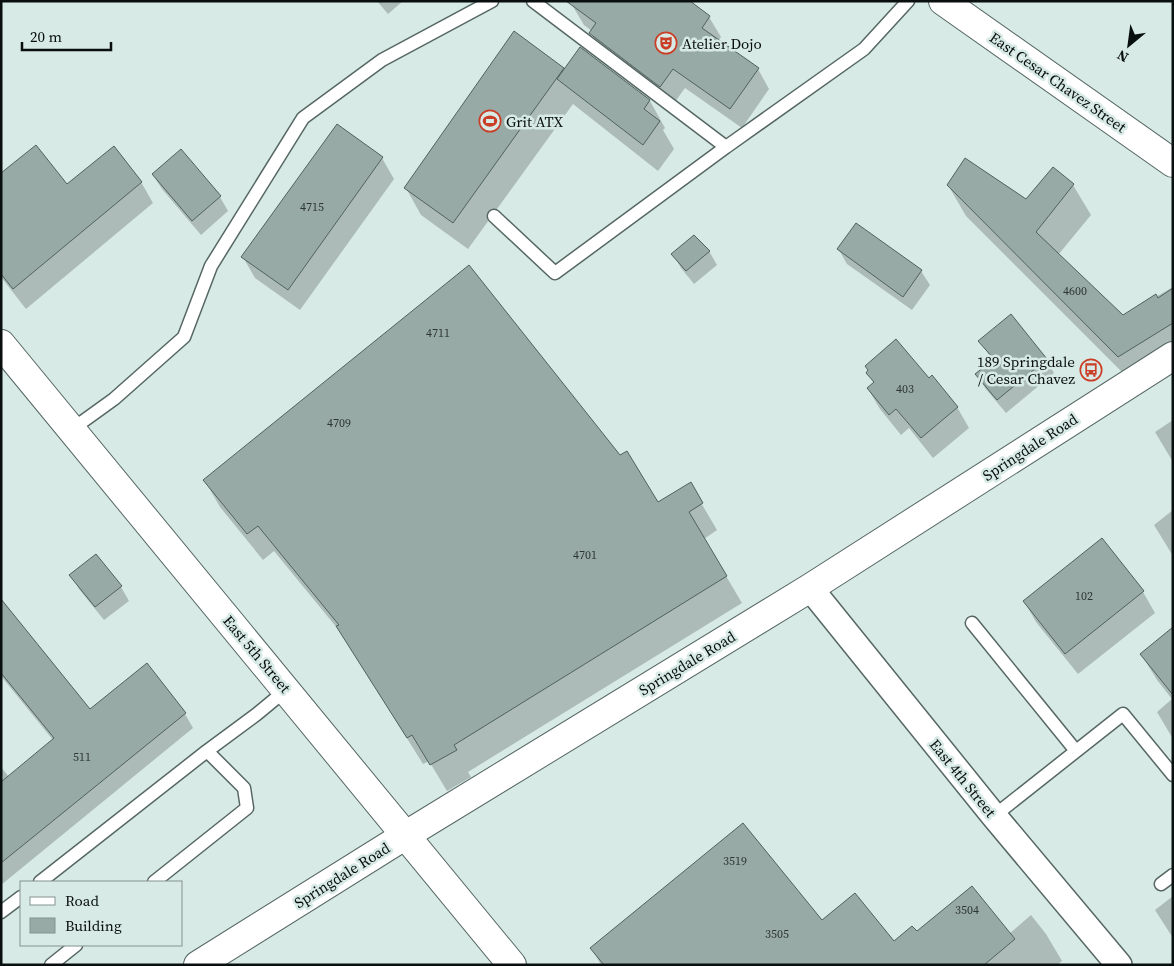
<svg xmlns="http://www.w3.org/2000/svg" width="1174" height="966" viewBox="0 0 1174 966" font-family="'Source Serif 4',serif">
<rect width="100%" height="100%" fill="#d7eae6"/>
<path fill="#0003" d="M377,1H403L388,14Z
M688,1L709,17L721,37L718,41L758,69L769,89L742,128L685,88L672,106L602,53L591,33L592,31L584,25L572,5Z
M580,48L650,101L665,128L663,130L674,149L658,171L573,104L468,249L421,215L406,188L563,68L564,70Z
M337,126L382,158L394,179L300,310L255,278L243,257Z
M181,151L220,197L228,211L201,235L162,189L153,175Z
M1053,169L1073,185L1091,215L1058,255L1123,316L1173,287V363L1136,386L966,216L948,185L1027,201Z
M141,182L153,203L26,309L1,277V221L67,185Z
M857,225L921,271L930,285L912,310L847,264L839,250Z
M709,251L717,265L694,284L681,268L673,254Z
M980,341L1046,359L1054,373L1006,413L985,388L977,374L993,361Z
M868,373L929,380L957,407L969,428L933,458L909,428L901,435L880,409L868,389L874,384Z
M1173,420V462L1155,432Z
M205,481L657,504L690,484L717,530L704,539L742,603L468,772L471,777L447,791L429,761L423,764L342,634L274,551L263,560L220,507Z
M1173,510V556L1154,525Z
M1101,540L1143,592L1155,613L1078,674L1036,622L1024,601Z
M96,556L121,587L129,601L104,620L79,589L71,575Z
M1,601L89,711L185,714L193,728L1,885V767L9,777L53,740L1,676Z
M1173,629V739L1157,712L1172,699L1157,680L1141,654Z
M1173,896V938L1155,910Z
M1031,915L1046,934L1062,961L1057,965H601L592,949L822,922L894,942L916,933L1009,934Z"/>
<path fill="#98aaa6" stroke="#51625e" d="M566,1H690L710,16L702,28L759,68L730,109L673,69L660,87L589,33L596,23Z
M514,31L564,68L453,223L404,188Z
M580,47L650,100L644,109L660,121L643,145L557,79Z
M337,124L383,157L288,290L241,257Z
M36,145L67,184L114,146L142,182L13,289L1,274V173Z
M181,149L221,196L192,221L152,174Z
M965,158L1026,199L1053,167L1074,184L1036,232L1123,315L1156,294L1158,298L1173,288V323L1118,357L947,185Z
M856,223L922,270L903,297L837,249Z
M694,235L710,251L686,271L671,254Z
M469,265L620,455L627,451L658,502L691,482L703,503L689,512L727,576L454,745L457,750L430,765L412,735L407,738L336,626L339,625L258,526L247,534L203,480Z
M1011,314L1047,359L997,400L975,374L994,359L978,341Z
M896,339L929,378L932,375L958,407L921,438L896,409L889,415L867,388L874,382L866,373L868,370L865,366Z
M1102,538L1144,591L1065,654L1023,601Z
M96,554L122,586L95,607L69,575Z
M1,599L90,709L147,663L186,713L1,863V782L54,738L1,673Z
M1173,627V695L1140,654Z
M743,823L822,920L855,893L894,941L912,926L917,931L972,886L1015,939L984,965H604L590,948Z"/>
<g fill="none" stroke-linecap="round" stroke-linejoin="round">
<g stroke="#566763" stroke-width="15">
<path id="service" d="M533,1L726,147L864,49L908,1
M494,216L555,273L726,147
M71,430L114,399L184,337L211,266L303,118L382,60L492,1
M972,623L1076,751
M207,751L257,714L286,690
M994,816L1123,714L1173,775
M40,882L207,751L244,788L247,808L154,882
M1161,884L1173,875
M1,912L21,897
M51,965L76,945"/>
</g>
<g stroke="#566763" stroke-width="28">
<path id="minor" d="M810,588L994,816L1119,965"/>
</g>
<g stroke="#566763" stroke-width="30">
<path id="tertiary" d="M1,344L512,965"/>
</g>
<g stroke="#566763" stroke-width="30">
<path id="secondary" d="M943,1L1173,163
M198,965L406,835L810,588L1173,356"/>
</g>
<use href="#service" stroke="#fff" stroke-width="12"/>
<use href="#minor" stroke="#fff" stroke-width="25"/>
<use href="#tertiary" stroke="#fff" stroke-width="28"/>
<use href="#secondary" stroke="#fff" stroke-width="28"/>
</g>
<defs>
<g id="theatre-ring" transform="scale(1.125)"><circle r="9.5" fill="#d7eae6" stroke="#ca3e28" stroke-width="1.5"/><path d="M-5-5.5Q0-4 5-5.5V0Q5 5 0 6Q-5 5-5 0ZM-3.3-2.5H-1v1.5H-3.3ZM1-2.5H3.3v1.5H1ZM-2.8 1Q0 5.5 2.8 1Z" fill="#ca3e28"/></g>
<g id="stadium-ring" transform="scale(1.125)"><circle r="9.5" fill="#d7eae6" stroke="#ca3e28" stroke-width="1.5"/><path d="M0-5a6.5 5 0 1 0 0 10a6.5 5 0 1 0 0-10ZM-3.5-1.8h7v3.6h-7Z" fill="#ca3e28"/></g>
<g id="bus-ring" transform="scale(1.125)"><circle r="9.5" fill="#d7eae6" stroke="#ca3e28" stroke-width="1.5"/><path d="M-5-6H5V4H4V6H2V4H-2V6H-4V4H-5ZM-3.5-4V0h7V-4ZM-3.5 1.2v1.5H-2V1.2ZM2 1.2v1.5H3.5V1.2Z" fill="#ca3e28"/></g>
</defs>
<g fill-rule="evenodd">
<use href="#theatre-ring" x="666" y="43"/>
<use href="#stadium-ring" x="490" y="121"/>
<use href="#bus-ring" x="1091" y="370"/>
</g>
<g text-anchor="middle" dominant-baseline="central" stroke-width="5" stroke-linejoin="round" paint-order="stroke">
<g font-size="12" fill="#2d3634">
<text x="312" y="207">4715</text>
<text x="1075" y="291">4600</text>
<text x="438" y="333">4711</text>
<text x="905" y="389">403</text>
<text x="339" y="423">4709</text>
<text x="585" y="555">4701</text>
<text x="1084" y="596">102</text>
<text x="82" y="757">511</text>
<text x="735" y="861">3519</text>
<text x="967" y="910">3504</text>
<text x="777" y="934">3505</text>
</g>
<g font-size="15" fill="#090f0e" stroke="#d7eae6" text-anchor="start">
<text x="682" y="43">Atelier Dojo</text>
<text x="506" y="121">Grit ATX</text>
<text x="1075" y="361" text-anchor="end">189 Springdale<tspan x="1075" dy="17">/ Cesar Chavez</tspan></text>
</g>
<g font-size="15" fill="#090f0e" stroke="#d7eae6">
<text transform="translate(1058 82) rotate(35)">East Cesar Chavez Street</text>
<text transform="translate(1030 447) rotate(-33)">Springdale Road</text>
<text transform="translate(257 654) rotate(50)">East 5th Street</text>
<text transform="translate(687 663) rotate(-31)">Springdale Road</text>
<text transform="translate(963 778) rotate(51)">East 4th Street</text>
<text transform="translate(342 875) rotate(-32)">Springdale Road</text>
</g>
</g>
<rect width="1174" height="966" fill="none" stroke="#090f0e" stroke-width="5"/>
<rect x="20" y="881" width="162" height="65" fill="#d7eae6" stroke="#859290"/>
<rect x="30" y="897" width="25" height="8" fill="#ffffff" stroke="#859290"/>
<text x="65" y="906" font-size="15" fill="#090f0e">Road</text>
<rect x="30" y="918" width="25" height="15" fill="#98aaa6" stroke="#859290"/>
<text x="65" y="931" font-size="15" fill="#090f0e">Building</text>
<g transform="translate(1129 45) rotate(209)" stroke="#d7eae6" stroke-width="4" paint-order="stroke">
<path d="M0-4L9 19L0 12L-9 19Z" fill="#090f0e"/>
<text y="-8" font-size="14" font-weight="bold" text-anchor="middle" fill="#090f0e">N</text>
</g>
<path d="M22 42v8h89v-8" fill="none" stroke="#090f0e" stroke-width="2.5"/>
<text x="30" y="42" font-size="15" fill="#090f0e" stroke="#d7eae6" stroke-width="4" paint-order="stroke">20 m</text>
</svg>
